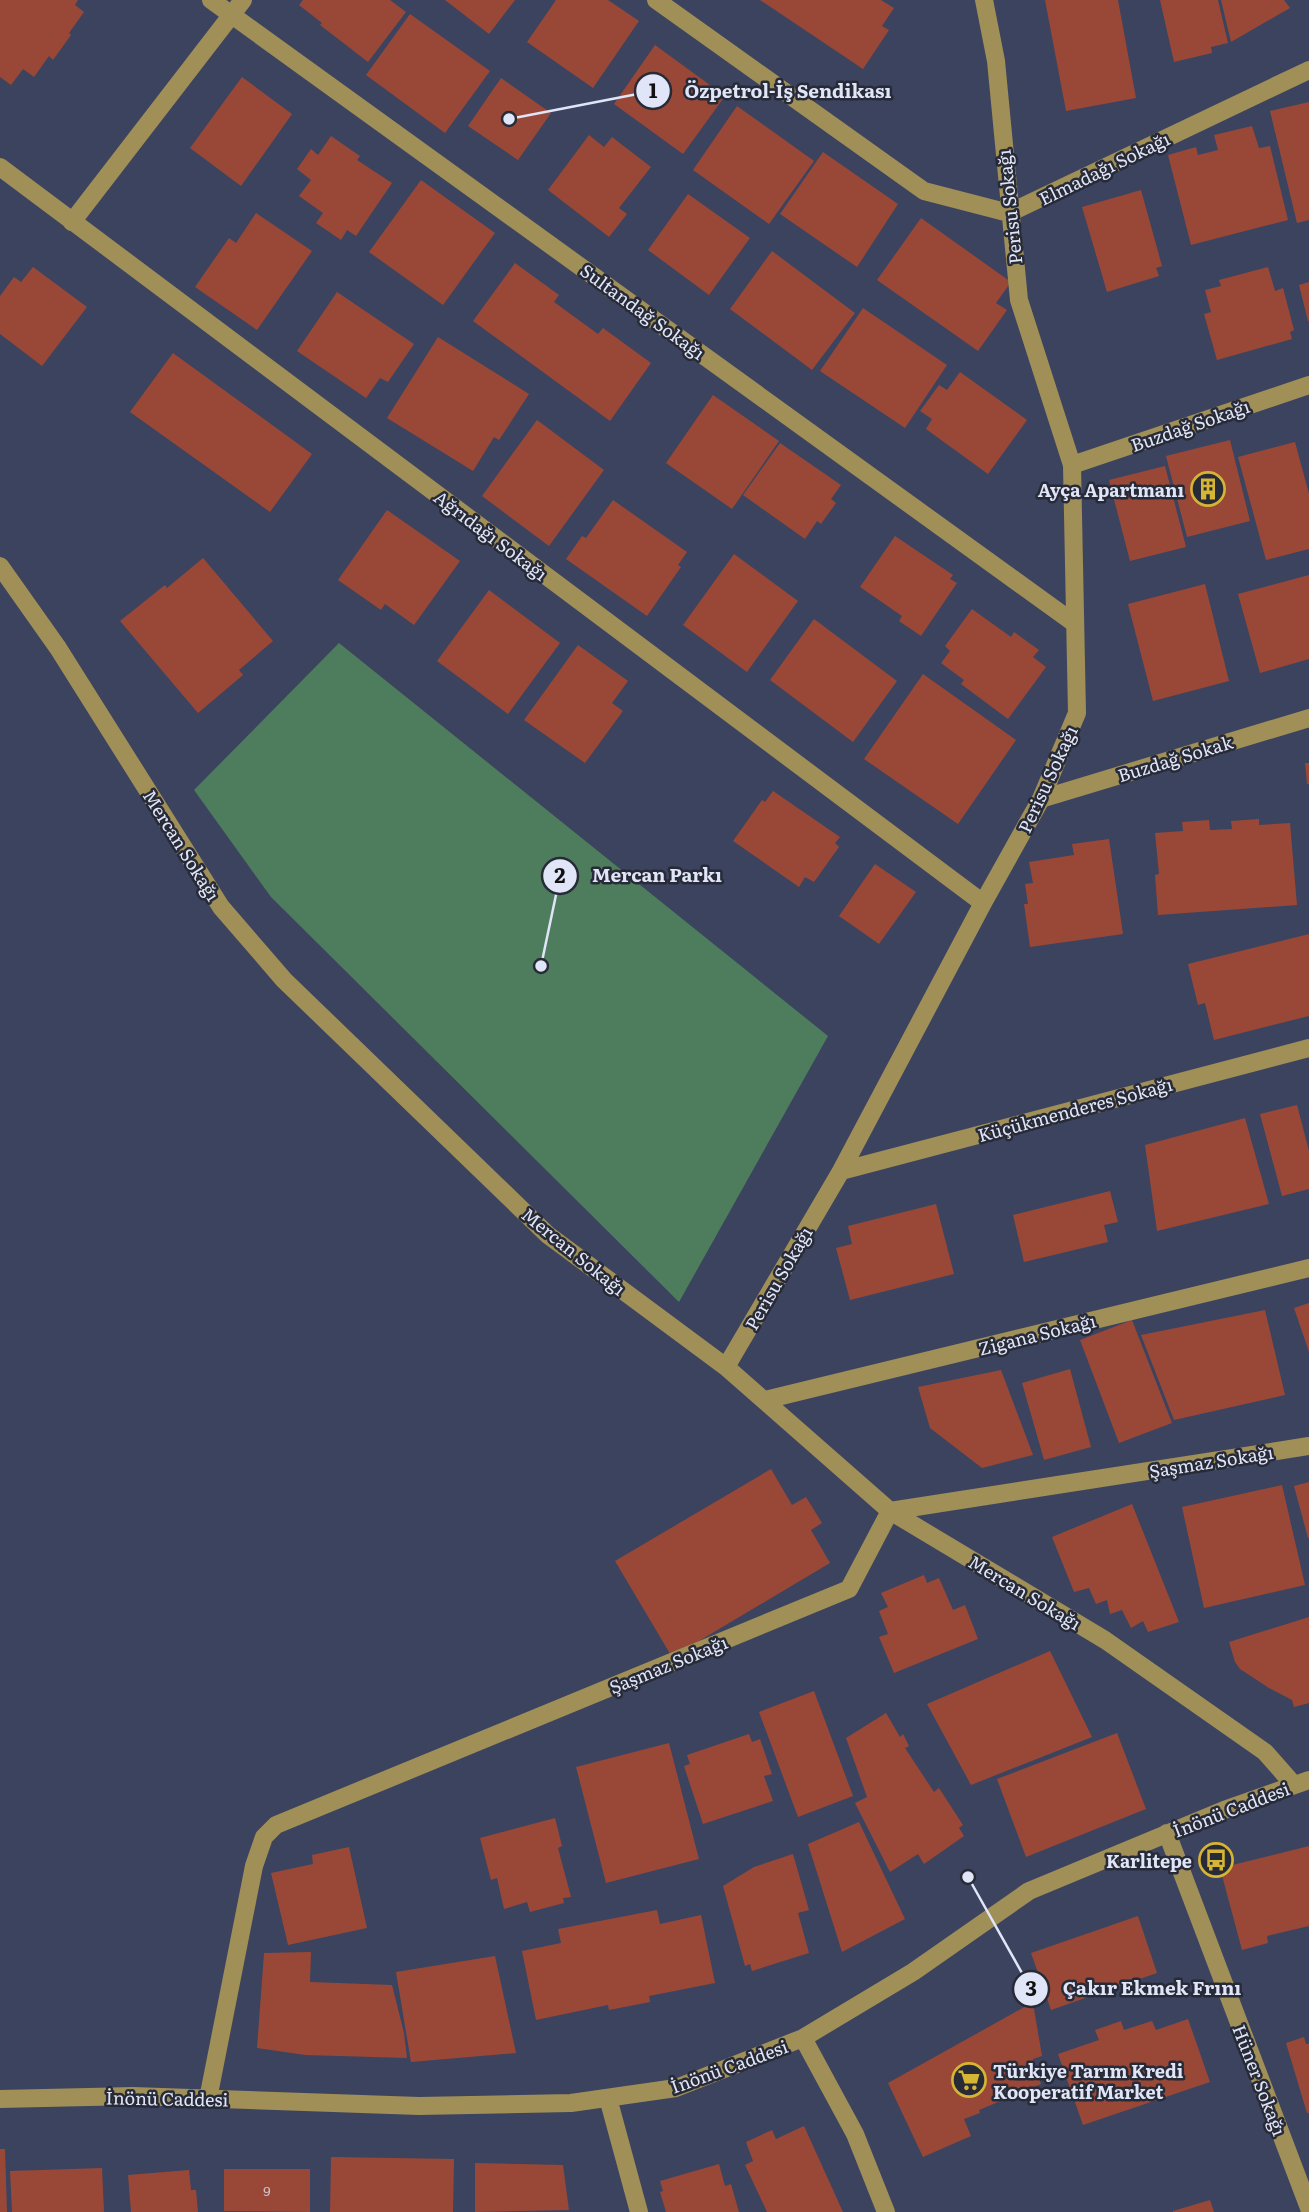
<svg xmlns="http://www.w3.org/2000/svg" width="1309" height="2212" viewBox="0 0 1309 2212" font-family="Literata,serif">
<rect width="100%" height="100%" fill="#3c435f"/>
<path fill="#4d7d5c" d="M339,643L828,1036L679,1302L271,897L194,790Z"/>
<path fill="#994837" d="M0,0H78L75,5L84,12L69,33L71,35L53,60L49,56L34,77L23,69L11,85L0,77Z
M303,0H390L406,12L368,62L320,25L322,23L299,5Z
M445,0H515L489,34Z
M556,0H608L639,21L593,88L527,42Z
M760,0H881L894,8L882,26L889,30L863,69Z
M1045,0H1118L1136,98L1066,111Z
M1160,0H1218L1228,43L1211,47L1212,53L1174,62Z
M1221,0H1284L1290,8L1231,42Z
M410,14L490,71L445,133L366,75Z
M655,45L725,96L683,154L614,104Z
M242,77L292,114L241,186L190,148Z
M501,78L551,113L518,160L468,126Z
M1309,102V220L1297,223L1270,111Z
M737,106L814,161L769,224L693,170Z
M1252,126L1259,148L1270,146L1288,220L1191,245L1168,155L1196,147L1198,155L1218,150L1214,135Z
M589,135L604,147L612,137L651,167L619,208L627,214L609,237L548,190Z
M331,136L360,156L357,160L392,183L356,236L347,230L341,240L316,223L323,213L299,196L311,180L297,169L311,149L318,155Z
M823,152L898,204L857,267L780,214Z
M421,180L495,233L443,305L369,252Z
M1141,190L1162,266L1156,268L1159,276L1107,292L1082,207Z
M688,194L750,238L709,295L648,250Z
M256,213L312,251L257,330L195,287L229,238L236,243Z
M921,218L1011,282L996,303L1007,310L978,351L877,280Z
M772,251L855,313L812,370L730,309Z
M515,263L559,295L554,302L598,334L603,328L651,363L610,421L473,321Z
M33,267L87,307L42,366L0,334V296L14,277L21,282Z
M1268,267L1275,291L1283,288L1294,330L1290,332L1292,339L1217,360L1204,314L1211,312L1205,290L1221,286L1219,280Z
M1309,282V321H1308L1299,285Z
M337,292L414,344L388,382L380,378L366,398L297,351Z
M863,308L947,365L905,428L820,371Z
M438,337L529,394L499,440L494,437L473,471L387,418Z
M173,353L312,454L270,512L130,412Z
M960,372L1027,420L988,474L926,429L932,419L920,411L939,385L947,390Z
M713,395L779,441L732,509L666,463Z
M537,420L604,470L549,546L482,496Z
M1230,440L1250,521L1187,537L1166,456Z
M1295,442L1309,494V549L1266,560L1238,457Z
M780,443L841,485L831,499L836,503L821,524L817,521L805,539L743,495Z
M1165,466L1186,547L1130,561L1109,480Z
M613,500L687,552L678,565L681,567L647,616L566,559L582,536L586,538Z
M387,510L460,561L414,625L385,604L381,610L338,580Z
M895,536L953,575L950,579L957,583L921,636L899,621L902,616L860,587Z
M734,554L798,601L747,672L683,625Z
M203,558L273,641L239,670L243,675L198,713L120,621L165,585L167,588Z
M1309,575V659L1260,673L1238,594Z
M1205,584L1229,681L1153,701L1128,604Z
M489,590L560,643L508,714L437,661Z
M972,609L1011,637L1014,632L1039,650L1033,657L1046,667L1008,719L961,684L964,680L941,663L950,651L945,646Z
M814,619L897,681L853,742L770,680Z
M578,645L628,681L612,703L623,711L585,763L524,720Z
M923,674L1016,740L958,824L864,759Z
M1305,763H1309V784H1307Z
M773,791L840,837L835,843L839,847L814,882L805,877L799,887L733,841L762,800L765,802Z
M1259,819V825L1290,823L1297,905L1158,915L1155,875L1159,874L1155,833L1183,831L1182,822L1209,820L1210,830L1232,829L1231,821Z
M1109,839L1123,934L1030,947L1024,904H1028L1025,884L1033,883L1029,862L1074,855L1072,844Z
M875,864L916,892L879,944L839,916Z
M1309,934V1016L1214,1040L1205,1003L1198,1005L1188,964Z
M1297,1105L1309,1151V1189L1282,1196L1260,1114Z
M1245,1118L1269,1204L1157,1231L1145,1145Z
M1110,1191L1118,1222L1104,1225L1108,1242L1024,1262L1013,1215Z
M936,1204L954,1274L850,1300L836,1248L852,1244L848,1226Z
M1309,1303V1352L1294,1308Z
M1265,1310L1285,1395L1174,1420L1141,1335Z
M1132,1320L1172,1423L1119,1443L1080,1340Z
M1070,1369L1091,1447L1044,1460L1022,1383Z
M1001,1370L1033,1455L982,1468L930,1428L918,1387Z
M771,1469L792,1505L806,1497L822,1523L811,1530L830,1563L672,1657L615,1561Z
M1309,1482V1538H1308L1294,1486Z
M1282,1485L1305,1585L1204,1608L1182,1507Z
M1132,1504L1179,1622L1148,1632L1143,1621L1131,1628L1122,1610L1110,1614L1107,1600L1096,1604L1089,1588L1074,1592L1052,1537Z
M924,1575L927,1583L939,1578L953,1610L965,1605L978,1639L894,1673L879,1637L888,1634L879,1611L888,1607L881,1593Z
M1309,1617V1703L1294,1707L1292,1700L1269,1688L1240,1669L1235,1662L1229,1642Z
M1050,1651L1092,1737L971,1785L927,1704Z
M814,1691L853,1796L798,1817L759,1712Z
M886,1713L900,1737L903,1734L909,1746L905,1748L934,1792L939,1788L963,1825L959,1828L964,1836L924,1864L918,1854L890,1872L855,1803L867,1797L846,1738Z
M1117,1733L1146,1809L1026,1857L997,1779Z
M749,1734L752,1742L760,1739L772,1774L764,1776L773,1801L703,1824L684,1766L690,1764L687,1755Z
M669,1743L699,1859L606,1883L576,1767Z
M555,1818L562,1846L558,1848L571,1897L563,1898L564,1903L530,1912L527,1902L504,1909L497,1878L491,1880L480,1838Z
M859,1822L905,1919L842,1952L808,1844Z
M1309,1846V1926L1267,1936L1268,1943L1242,1950L1220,1868Z
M349,1847L367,1928L288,1945L271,1873L313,1864L312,1855Z
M793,1854L809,1910L798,1913L809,1953L752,1971L750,1964L745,1966L723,1886L754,1867Z
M657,1910L660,1924L701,1915L715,1983L649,1996L650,2002L609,2010L608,2005L536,2020L522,1951L561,1943L558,1929Z
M1138,1916L1157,1973L1051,2010L1031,1953Z
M311,1952L310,1982L392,1985L404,2033L407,2058L305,2055L257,2048L264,1953Z
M495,1956L516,2053L411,2062L396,1972Z
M1028,2005L1034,2009L1042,2056L1033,2059L1041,2084L979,2110L980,2113L964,2119L971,2136L923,2157L888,2083Z
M1188,2019L1210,2082L1083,2125L1058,2054L1099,2040L1095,2030L1121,2021L1124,2030L1152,2021L1156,2030Z
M1304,2037L1306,2044H1309V2113H1307L1286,2043Z
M804,2126L843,2212H767L745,2165L753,2161L746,2142L772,2130L776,2139Z
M0,2149H5L7,2212H0Z
M331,2157L454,2159L453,2212H330Z
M475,2163L563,2165L569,2210L475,2212Z
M719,2164L725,2186L731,2184L739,2212H666L660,2192L663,2191L660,2181Z
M102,2168L104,2212H12L10,2171Z
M224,2169H310V2212L224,2211Z
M189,2170L191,2190H196L198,2212H131L128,2175Z
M1210,2200L1214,2212H1173V2211Z"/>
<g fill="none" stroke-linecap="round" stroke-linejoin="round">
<path stroke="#a08f57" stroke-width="18" d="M211,0L1074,623
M656,0L924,191L1009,213L1309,70
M0,167L983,903
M72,222L243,0
M1072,465L1309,385
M0,566L58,648L221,907L284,980L548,1235L726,1367L890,1511L1105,1640L1265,1752L1294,1785
M1041,799L1309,718
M841,1171L1309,1048
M726,1367L841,1171L983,903L1041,799L1077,713L1072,465L1019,300L996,61L984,0
M765,1400L1309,1268
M1167,1833L1309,2208
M803,2038L855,2134L886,2212
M608,2098L639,2212
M0,2099L133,2096L419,2106L571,2103L676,2088L803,2038L913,1972L1029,1891L1224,1810L1309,1780
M208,2099L254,1866L264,1837L276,1825L849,1589L890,1511L1309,1446"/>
</g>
<defs>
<g id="building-ring" transform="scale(1.75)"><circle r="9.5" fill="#272a37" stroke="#d6b534" stroke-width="1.5"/><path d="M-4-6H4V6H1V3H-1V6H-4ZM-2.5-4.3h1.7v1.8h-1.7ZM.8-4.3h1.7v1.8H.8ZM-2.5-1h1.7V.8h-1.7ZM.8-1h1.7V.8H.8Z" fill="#d6b534"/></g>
<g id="bus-ring" transform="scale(1.75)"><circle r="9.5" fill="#272a37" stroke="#d6b534" stroke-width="1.5"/><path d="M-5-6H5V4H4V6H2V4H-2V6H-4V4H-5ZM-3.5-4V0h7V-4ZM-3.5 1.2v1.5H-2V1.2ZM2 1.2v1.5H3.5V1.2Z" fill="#d6b534"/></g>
<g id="supermarket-ring" transform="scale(1.75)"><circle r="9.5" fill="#272a37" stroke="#d6b534" stroke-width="1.5"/><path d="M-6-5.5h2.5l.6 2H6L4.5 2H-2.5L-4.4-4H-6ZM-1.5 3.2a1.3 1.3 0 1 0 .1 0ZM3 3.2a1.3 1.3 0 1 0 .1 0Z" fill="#d6b534"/></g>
</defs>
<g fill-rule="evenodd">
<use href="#building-ring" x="1208" y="489"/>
<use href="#bus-ring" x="1216" y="1860"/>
<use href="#supermarket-ring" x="969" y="2080"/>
</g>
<g text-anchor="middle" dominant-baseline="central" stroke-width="5" stroke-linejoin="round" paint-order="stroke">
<g font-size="14" fill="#cebec7">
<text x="267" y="2190">9</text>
</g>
<g font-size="18" fill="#e0e5f7" stroke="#272a37">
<text transform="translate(1104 168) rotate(-26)">Elmadağı Sokağı</text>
<text transform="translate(1009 207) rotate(-96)">Perisu Sokağı</text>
<text transform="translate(643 311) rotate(36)">Sultandağ Sokağı</text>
<text transform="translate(1190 425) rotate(-19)">Buzdağ Sokağı</text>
<text transform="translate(491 535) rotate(37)">Ağrıdağı Sokağı</text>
<text transform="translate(1175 758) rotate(-17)">Buzdağ Sokak</text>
<text transform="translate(1047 779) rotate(-65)">Perisu Sokağı</text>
<text transform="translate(182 845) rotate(58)">Mercan Sokağı</text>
<text transform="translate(1075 1109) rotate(-15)">Küçükmenderes Sokağı</text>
<text transform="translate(574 1251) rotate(39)">Mercan Sokağı</text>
<text transform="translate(778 1278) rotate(-60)">Perisu Sokağı</text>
<text transform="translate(1037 1334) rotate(-14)">Zigana Sokağı</text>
<text transform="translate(1211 1461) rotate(-9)">Şaşmaz Sokağı</text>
<text transform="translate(1025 1592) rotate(31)">Mercan Sokağı</text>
<text transform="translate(668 1664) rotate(-22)">Şaşmaz Sokağı</text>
<text transform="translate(1231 1809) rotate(-21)">İnönü Caddesi</text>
<text transform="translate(729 2066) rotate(-20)">İnönü Caddesi</text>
<text transform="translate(1260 2080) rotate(69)">Hüner Sokağı</text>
<text transform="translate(167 2098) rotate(1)">İnönü Caddesi</text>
</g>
<g font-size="18" font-weight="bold" fill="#e0e5f7" stroke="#272a37" text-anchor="end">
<text x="1184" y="489">Ayça Apartmanı</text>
<text x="1192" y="1860">Karlitepe</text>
<text x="993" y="2070" text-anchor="start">Türkiye Tarım Kredi<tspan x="993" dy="21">Kooperatif Market</tspan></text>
</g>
</g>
<path fill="none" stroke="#e0e5f7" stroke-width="2.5" d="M509 119L653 91M541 966L560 876M968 1877L1031 1989"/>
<g fill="#e0e5f7" stroke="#272a37" stroke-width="2.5">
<circle cx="509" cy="119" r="7"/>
<circle cx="541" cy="966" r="7"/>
<circle cx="968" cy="1877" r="7"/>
<circle cx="653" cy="91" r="18"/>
<circle cx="560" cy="876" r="18"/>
<circle cx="1031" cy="1989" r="18"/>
</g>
<g font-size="21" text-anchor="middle" font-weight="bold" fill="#111">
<text x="653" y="98">1</text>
<text x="560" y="883">2</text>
<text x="1031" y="1996">3</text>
</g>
<g font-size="19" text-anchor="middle" font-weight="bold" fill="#e0e5f7" stroke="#272a37" stroke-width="5" stroke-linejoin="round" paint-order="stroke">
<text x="788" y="98">Özpetrol-İş Sendikası</text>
<text x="657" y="882">Mercan Parkı</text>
<text x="1152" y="1995">Çakır Ekmek Frını</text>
</g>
</svg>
